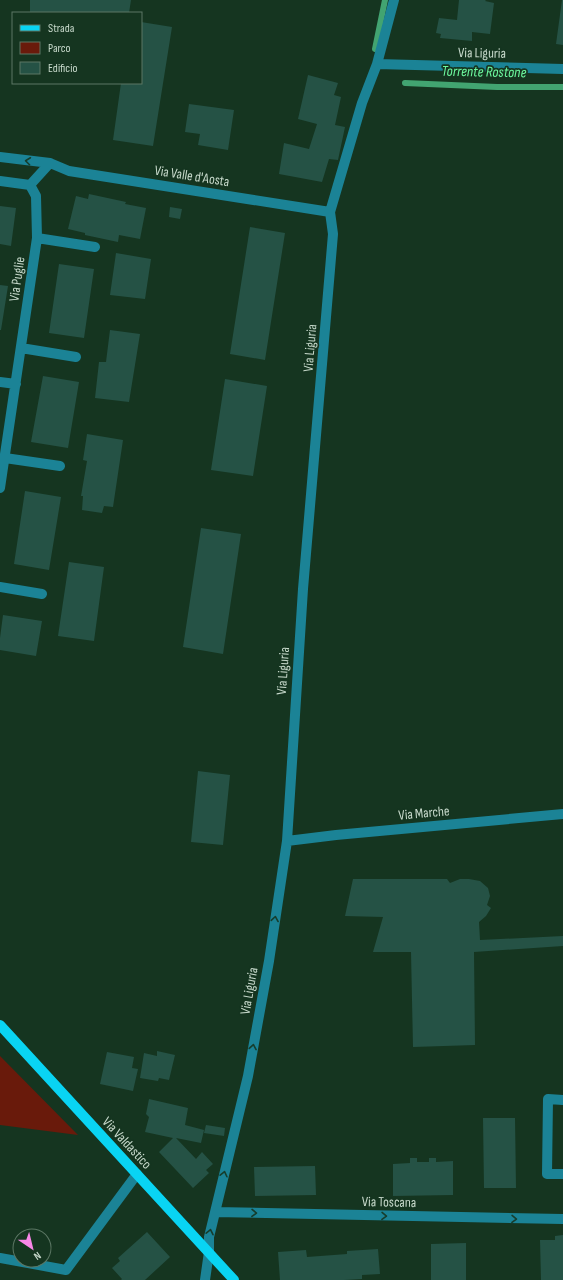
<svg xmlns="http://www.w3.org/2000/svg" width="563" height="1280" viewBox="0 0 563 1280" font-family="'Sofia Sans Condensed',sans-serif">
<rect width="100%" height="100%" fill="#153520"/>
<path fill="#691a0b" d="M0,1056L78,1135L0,1125Z"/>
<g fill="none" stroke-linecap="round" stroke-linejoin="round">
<path stroke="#42a471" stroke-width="6" d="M375,49L385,0
M405,83L497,87H563"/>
</g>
<path fill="#255245" d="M30,0H131L129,13H38L30,12Z
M459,0H486L485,1L494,3L490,34L472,32V41L440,38L441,34L436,33L439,18L457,20Z
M562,0H563V45L556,44Z
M141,22L172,27L153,146L113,140L121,83H141Z
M308,75L338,83L334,95L341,97L335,125L345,127L338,160L329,159L322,182L279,174L284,143L309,149L317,124L298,119Z
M189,104L234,110L228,150L198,145L200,134L185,132Z
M89,194L126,202L125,204L146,208L140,239L119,235L118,242L85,235V233L68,229L76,196L88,199Z
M0,206L16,208L11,246L0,244Z
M170,207L182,209L180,219L169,217Z
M250,227L285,233L265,360L230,354Z
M116,253L151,259L145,299L110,295Z
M59,264L94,269L84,338L49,333Z
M0,285L8,286L1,330H0Z
M110,330L140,334L129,402L95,398L99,362H106Z
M43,376L79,382L68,448L31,442Z
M225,379L267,386L253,476L211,470Z
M87,434L123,440L113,507L104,506L102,513L82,510L83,496H81L87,461L83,460Z
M25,491L61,497L49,570L14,564Z
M201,528L241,534L223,654L183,647Z
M69,562L104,567L94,641L58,636Z
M3,615L42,621L36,656L0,650V638Z
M198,771L230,775L223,845L191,842Z
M353,879H447L450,883L460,879H469L480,881L488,888L490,896L487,905L491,908L486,916L479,922L480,940L563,936V946L474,952L475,1045L413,1047L411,952H373L383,917L345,916Z
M157,1051L175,1055L169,1080L159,1078L158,1081L140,1078L144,1053L157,1056Z
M107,1052L134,1057L132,1068L138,1069L133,1091L100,1084Z
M149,1099L188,1108L185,1125L204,1130L201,1143L176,1138L196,1159L202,1152L213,1164L206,1170L209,1173L193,1188L159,1152L173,1138L145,1132L149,1117L146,1114Z
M483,1118H515L516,1188H484Z
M206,1125L225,1128L224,1136L204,1133Z
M410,1158H417V1162H429V1158H436V1162L453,1161V1195L393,1196V1164L410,1163Z
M315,1166L316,1195L255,1196L254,1167Z
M147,1232L170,1257L145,1280H121L122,1279L112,1268L120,1261L118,1258Z
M563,1235V1280H541L540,1240H555V1236Z
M466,1243V1280H431V1244Z
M378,1249L380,1274L362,1275V1279L344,1280H280L278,1252L306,1250L307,1257L347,1254V1251Z"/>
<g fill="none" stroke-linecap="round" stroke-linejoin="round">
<path stroke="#1b8396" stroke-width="10" d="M377,64L394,0
M0,157L50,163L30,185L0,181
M50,163L69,171L330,212
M37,238L95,247
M21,348L76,357
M0,382L16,384
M5,458L60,466
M0,488L37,238L36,196L30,185
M0,587L42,594
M287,841L336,835L563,814
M563,1100L548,1099L547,1174H563
M215,1212L563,1219
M0,1258L66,1270L137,1174
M205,1280L209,1252V1237L248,1076L269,961L287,841L303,589L333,234L330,212L362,103L377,64L563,69"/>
<path stroke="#09d4f3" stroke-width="10" d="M0,1025L234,1280"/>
</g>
<defs><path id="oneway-chevron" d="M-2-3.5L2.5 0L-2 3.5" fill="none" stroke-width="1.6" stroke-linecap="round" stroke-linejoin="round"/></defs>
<g stroke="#163d2c">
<use href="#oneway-chevron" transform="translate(28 161) rotate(-173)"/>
<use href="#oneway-chevron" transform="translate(275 919) rotate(-81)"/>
<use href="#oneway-chevron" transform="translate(253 1047) rotate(-80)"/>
<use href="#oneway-chevron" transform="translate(224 1174) rotate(-77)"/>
<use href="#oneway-chevron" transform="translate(254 1213) rotate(1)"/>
<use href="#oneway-chevron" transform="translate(384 1216) rotate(1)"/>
<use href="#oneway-chevron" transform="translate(514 1219) rotate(1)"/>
<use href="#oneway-chevron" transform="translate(210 1232) rotate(-78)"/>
</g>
<g text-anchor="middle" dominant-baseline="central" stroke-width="3.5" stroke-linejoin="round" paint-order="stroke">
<g font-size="14" fill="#c7d9cb" stroke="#153520">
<text transform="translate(482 53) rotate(1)">Via Liguria</text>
<text transform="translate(192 176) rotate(9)">Via Valle d'Aosta</text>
<text transform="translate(17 279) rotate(-82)">Via Puglie</text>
<text transform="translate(310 348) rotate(-85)">Via Liguria</text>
<text transform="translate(283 671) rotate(-86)">Via Liguria</text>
<text transform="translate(424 813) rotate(-5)">Via Marche</text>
<text transform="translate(249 991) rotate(-80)">Via Liguria</text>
<text transform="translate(127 1143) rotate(47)">Via Valdastico</text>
<text transform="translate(389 1202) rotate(1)">Via Toscana</text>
</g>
<g font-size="15" font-style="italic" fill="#6df99f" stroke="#153520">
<text transform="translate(484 72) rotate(1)">Torrente Rostone</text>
</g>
</g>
<rect x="12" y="12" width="130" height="72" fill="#153520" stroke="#5c7764"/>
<rect x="20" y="25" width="20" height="6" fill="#09d4f3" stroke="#5c7764"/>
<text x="48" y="32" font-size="12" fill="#c7d9cb">Strada</text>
<rect x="20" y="42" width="20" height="12" fill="#691a0b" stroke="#5c7764"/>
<text x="48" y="52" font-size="12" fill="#c7d9cb">Parco</text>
<rect x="20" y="62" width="20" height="12" fill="#255245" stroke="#5c7764"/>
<text x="48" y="72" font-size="12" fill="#c7d9cb">Edificio</text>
<g transform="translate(32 1248) rotate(145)"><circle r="19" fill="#153520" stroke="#5c7764"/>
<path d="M0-3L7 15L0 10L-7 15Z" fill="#f987e8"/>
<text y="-6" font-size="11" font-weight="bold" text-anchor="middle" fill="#c7d9cb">N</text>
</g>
</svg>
